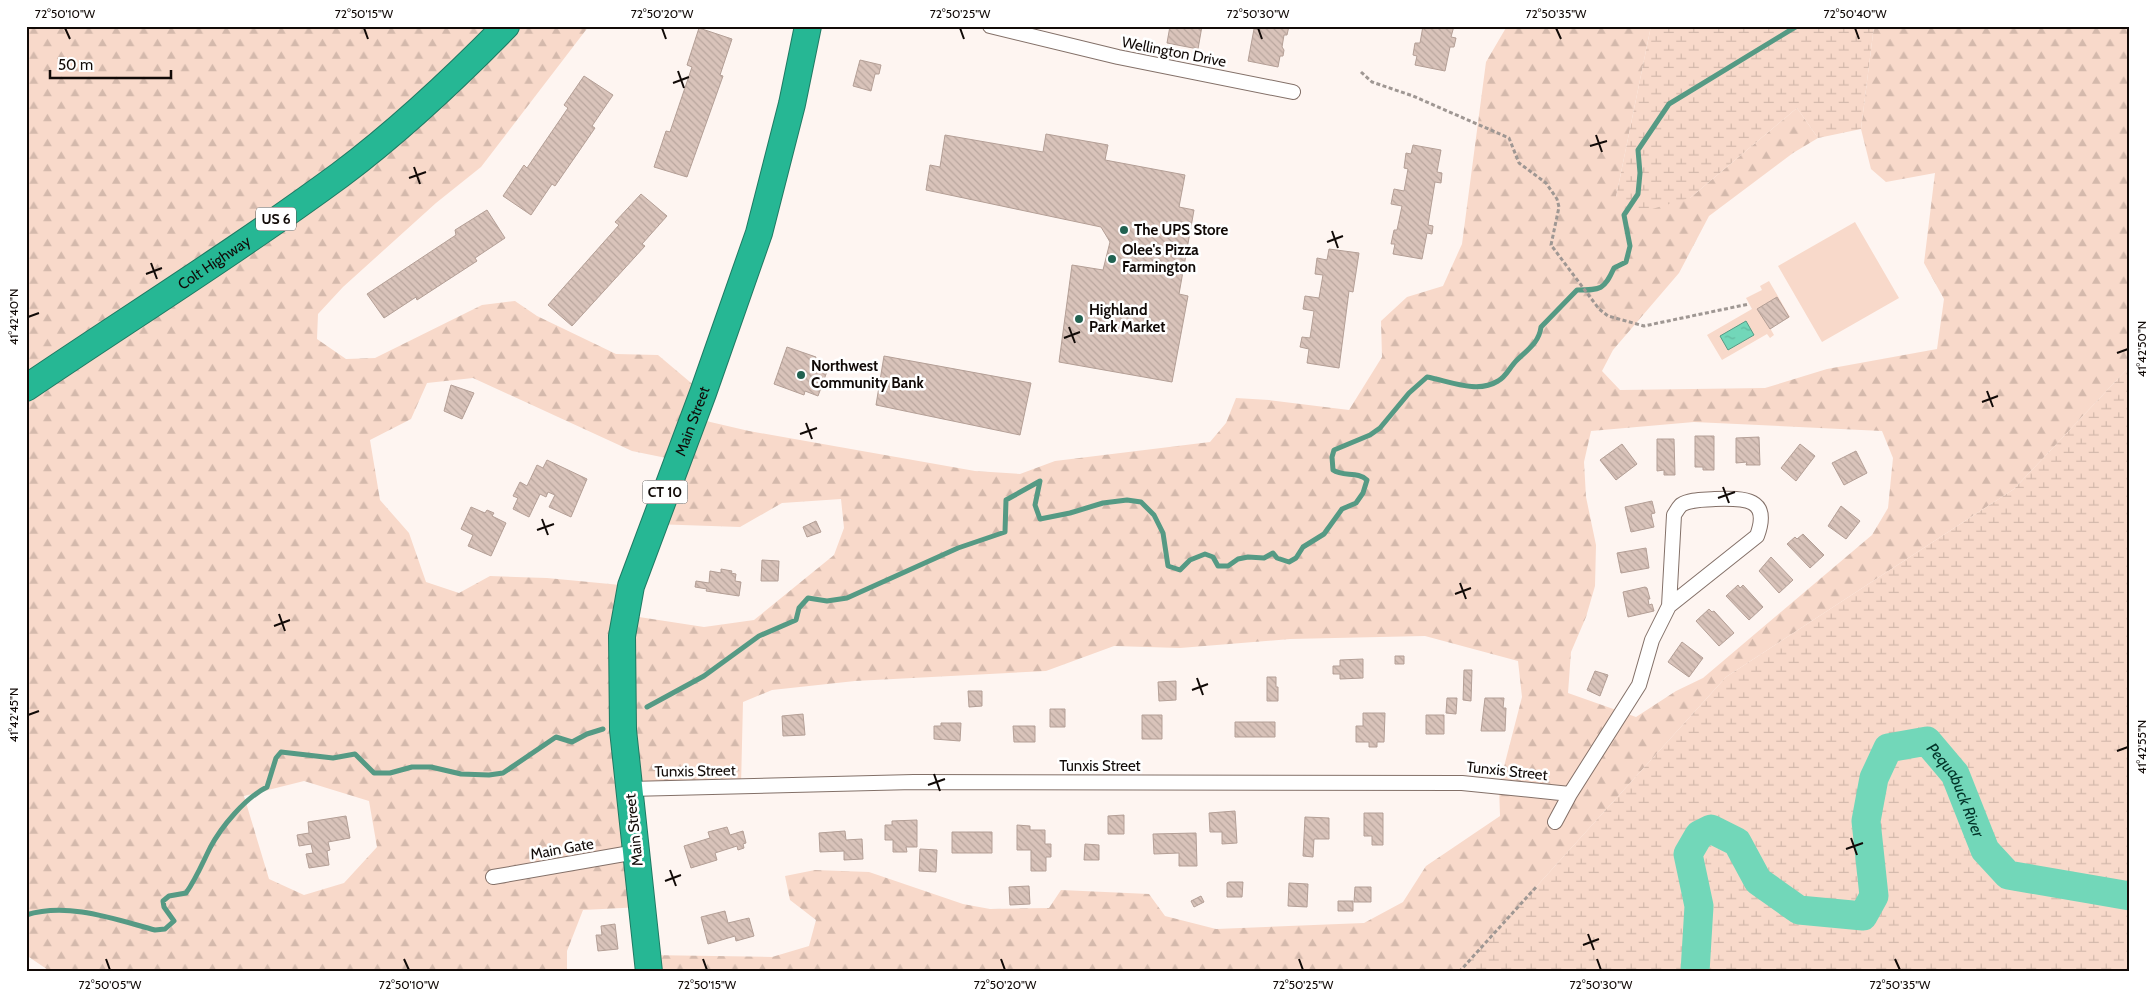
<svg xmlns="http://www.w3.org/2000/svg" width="2156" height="998" viewBox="0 0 2156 998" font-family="Cabin,sans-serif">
<defs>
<pattern id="forest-firs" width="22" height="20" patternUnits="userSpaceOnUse" patternTransform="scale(1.25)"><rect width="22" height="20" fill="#f8d9ca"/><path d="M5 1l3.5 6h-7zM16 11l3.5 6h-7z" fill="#d4b9ac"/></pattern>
<pattern id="wetland-marsh" width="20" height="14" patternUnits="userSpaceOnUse" patternTransform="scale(1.25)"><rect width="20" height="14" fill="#f8d9ca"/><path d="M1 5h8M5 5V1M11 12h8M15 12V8" fill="none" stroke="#d4b9ac"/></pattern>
<pattern id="water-ripples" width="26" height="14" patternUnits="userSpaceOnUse" patternTransform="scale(1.25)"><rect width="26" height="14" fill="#72d7b9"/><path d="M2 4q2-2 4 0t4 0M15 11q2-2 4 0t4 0" fill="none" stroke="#62b79e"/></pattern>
<pattern id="building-back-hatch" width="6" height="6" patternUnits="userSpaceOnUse" patternTransform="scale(1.25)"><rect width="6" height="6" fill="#d9c3ba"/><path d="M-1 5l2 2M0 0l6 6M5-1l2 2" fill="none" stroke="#b9a69e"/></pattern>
</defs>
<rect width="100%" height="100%" fill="#fef5f1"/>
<path fill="#f8d9ca" d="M1855,222L1899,298L1822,342L1778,266Z
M1769,281L1790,317L1770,328L1774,335L1770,338L1767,334L1722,360L1707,335L1752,309L1746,298L1762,290L1760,286Z"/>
<path fill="url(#forest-firs)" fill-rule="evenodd" d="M26,26H589L481,167L436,203L343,287L318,314L317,339L346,359L375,358L482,305L515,301L537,316L616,354L658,355L703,393L706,421L749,431L975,471L1020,474L1055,461L1210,442L1226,423L1236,398L1269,400L1349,410L1382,357L1381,321L1407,297L1443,286L1462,244L1486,62L1507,26H1651L1616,197L1690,198L1797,108L1818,138L1793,153L1709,216L1679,273L1613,350L1602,371L1620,390L1765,388L1827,369L1937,349L1944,299L1924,263L1935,173L1886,182L1871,169L1861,129L1874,26H2130V366L2014,489L1726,677L1459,972H649L647,955L772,957L809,946L816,920L790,900L785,876L815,870L869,872L963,904L990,909L1049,908L1061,890L1149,894L1165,916L1216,929L1364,923L1403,902L1426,866L1500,816L1499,786L1522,697L1518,661L1425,636L1290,639L1180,648L1114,646L1046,671L855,681L772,690L743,702L741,786L630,789L642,907L583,910L567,951V972H51L26,955V778L29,773L26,754ZM473,378L632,451L676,460L653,524L740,527L782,503L841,499L844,528L834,555L754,620L704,627L626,615L631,586L547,578L490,576L459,593L426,582L409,533L380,500L370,440L411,419L427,383ZM1694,422L1882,431L1893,458L1888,508L1872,535L1703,678L1676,691L1636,717L1568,693L1571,652L1586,617L1595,586L1596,545L1586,497L1584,462L1591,431ZM304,781L369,801L377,847L344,883L304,895L269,879L244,796Z"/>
<path fill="url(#wetland-marsh)" d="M1651,26H1874L1861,129L1818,138L1797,108L1690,198L1635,214L1616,197Z
M2130,366V972H1459L1726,677L2014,489Z"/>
<path fill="url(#water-ripples)" stroke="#559a84" d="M1746,321L1754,335L1728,350L1720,336Z"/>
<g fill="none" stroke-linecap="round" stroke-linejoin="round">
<path stroke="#559a84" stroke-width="5" d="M647,707L704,676L759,636L796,620L799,608L808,598L827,601L847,598L958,548L1005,532L1006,500L1040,481L1035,505L1040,519L1070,513L1103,503L1127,500L1141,502L1154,515L1163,533L1168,566L1180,570L1190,560L1205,554L1213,557L1218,566H1228L1238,559L1248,557L1264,558L1273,553L1277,558L1289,562L1296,558L1303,547L1324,534L1342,509L1356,503L1363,493L1367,480C1358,471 1343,477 1333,470L1332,457L1334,450L1370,435L1380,428L1409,393L1427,377C1449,381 1477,394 1498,381C1506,377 1510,367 1516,361C1527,350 1539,343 1541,327L1577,290C1601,290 1604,290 1614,268L1626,262L1630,246L1624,215L1638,194L1640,173L1638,150L1669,104L1797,26
M26,915C68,902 114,919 155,930L165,929L174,921L164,907L163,901L169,896L186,893C196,879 202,864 210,848C221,827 245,798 267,787L276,758L281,752L333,758L355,754L374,773H390L412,767H431L461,774L489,775L503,773L556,737L572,742L587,734L603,729"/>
<path stroke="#72d7b9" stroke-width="29" id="s1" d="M1695,972L1699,906L1688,854L1699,835L1711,829L1737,842L1758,881L1799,910L1863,916L1874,896L1866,821L1874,778L1888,748L1927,741L1955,774L1985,850L2008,875L2130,896"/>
</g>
<path fill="url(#building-back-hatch)" stroke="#b49f96" d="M1170,26H1202L1198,49L1167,43Z
M1260,26H1289L1287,35H1284L1282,47L1284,50L1283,56H1280L1278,67L1248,61L1254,29L1259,30Z
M1423,26H1454L1451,37L1456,38L1454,47H1450L1445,71L1415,65L1417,56L1413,55L1415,43H1420Z
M699,28L732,39L720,75L723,76L687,177L654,167L666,131L670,132L692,67L687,65Z
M860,60L881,65L879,74H875L871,91L853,86Z
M584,76L613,95L592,126L595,128L555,186L552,184L531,215L503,196L524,165L527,168L568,108L564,105Z
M1046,134L1108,145L1105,160L1185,175L1179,207L1194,210L1179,294L1188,296L1172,382L1059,362L1072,265L1103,270L1110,242L1101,227L926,190L930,165L940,167L945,135L1043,152Z
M1413,145L1441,150L1437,172L1442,173L1441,183L1435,182L1428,225L1433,226L1432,234L1427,233L1422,259L1393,254L1395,244H1391L1394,230H1397L1402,206L1391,204L1394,189L1404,191L1408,169L1404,168L1406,153L1411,154Z
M641,194L667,216L642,244L645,246L572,326L548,305L619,225L615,222Z
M487,210L505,238L475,258L477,261L417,300L416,297L384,318L367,294L456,235L455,230Z
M1329,249L1359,253L1353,292L1349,291L1339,368L1307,363L1309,349L1300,347L1302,337L1310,338L1314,311L1303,309L1305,296L1319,298L1323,275L1315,274L1317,258L1327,260Z
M1777,297L1789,317L1770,329L1757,309Z
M787,347L816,357L815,360L829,366L818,396L805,391L804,395L774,384Z
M884,356L1031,383L1020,435L876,405Z
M451,385L474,393L462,419L444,411Z
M1695,436H1714V470H1703V467H1695Z
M1759,437L1760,465H1746L1747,462L1736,463V438Z
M1657,439H1674L1675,475H1664V470L1657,471Z
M1622,444L1637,464L1616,480L1600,460Z
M1800,444L1815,456L1796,481L1781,468Z
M1856,451L1867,473L1844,485L1832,463Z
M547,460L587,479L571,517L549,507L555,495L548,492L546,497L540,494L529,517L513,509L518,498L513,496L520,482L527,486L537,465L543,468Z
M1652,501L1655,513L1651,514L1654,527L1631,532L1625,507Z
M1841,506L1860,521L1846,539L1828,526Z
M471,507L485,513L487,510L494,513L492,516L506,523L491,556L468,546L473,535L461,529Z
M816,521L821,532L807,537L803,527Z
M1803,534L1824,555L1810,568L1787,544L1795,537L1797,539Z
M1646,548L1649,568L1621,573L1617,553Z
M1771,557L1793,580L1779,593L1759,571Z
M762,560L779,561L778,581H761Z
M721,569L732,571L731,573L736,574L735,581L741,582L739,596L706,591L707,589L695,587L696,581L709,583L710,571L721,573Z
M1738,585L1740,588L1743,585L1763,607L1749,620L1726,596Z
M1645,587L1647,588L1650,599H1648L1649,605L1652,604L1654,611L1628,617L1623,592Z
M1709,609L1712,612L1714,611L1734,633L1719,646L1696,621Z
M1682,642L1703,658L1689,677L1668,662Z
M1395,656H1404V664H1395Z
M1363,659V678L1340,679V674H1333V666H1340V660Z
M1464,670H1472L1471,701L1463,700Z
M1595,671L1608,675L1600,696L1587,690Z
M1267,677H1276V687H1278V701H1267Z
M1176,681V700L1159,701L1158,682Z
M968,691H982V706L969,707Z
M1447,698H1457L1456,714L1446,713Z
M1485,698H1504L1503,708H1506L1505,731H1481Z
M1050,709H1065V727H1050Z
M1363,713H1385L1384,742H1377V747H1369V742H1356V726H1363Z
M803,714L805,735L783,736L782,716Z
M1142,715H1162V739H1142Z
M1426,715H1444V734H1426Z
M1235,722H1275V737H1235Z
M941,723H961L960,741L934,739V726H941Z
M1013,726H1035V742H1014Z
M1235,811L1237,843L1222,844V832H1210L1209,813Z
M1364,813H1383V845H1372V836H1364Z
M1124,815V834H1108V816Z
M346,816L350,838L328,842L330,850L327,851L329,865L309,868L306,854L313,853L311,844L299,846L297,835L309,833L308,822Z
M1305,817L1329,818V839H1314L1313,857L1303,856Z
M917,820V847H906L907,852H893V840H885V825H892V821Z
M1017,825L1030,826V830H1045V844H1051V857H1046V871H1031V850H1017Z
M727,827L730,835L743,831L746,843L743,844L744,848L738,850L737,846L715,853L717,860L691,868L684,846L710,838L708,832Z
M845,831L846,840L862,839L863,859L844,860V851L820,852L819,833Z
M952,832H992V853H952Z
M1196,833L1197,866H1179V853L1154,854L1153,834Z
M1085,844L1099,845V860H1084Z
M920,849L937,850L936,872L919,871Z
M1229,882H1243L1242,897H1227V883Z
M1289,883L1308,884L1307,907L1288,906Z
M1029,886L1030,904L1010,905L1009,887Z
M1355,887H1371V902H1354Z
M1201,896L1204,902L1194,907L1191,901Z
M1338,901H1353V911H1338Z
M725,911L728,923L749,918L754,936L736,941L735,936L708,944L701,917Z
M615,924L618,949L598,951L596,935H602L601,926Z"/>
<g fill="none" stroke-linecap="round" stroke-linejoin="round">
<g stroke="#837068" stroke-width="16">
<path id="street" d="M990,26L1118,57L1293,92
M629,789L914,782L1462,783L1570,794
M1555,822L1570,794L1639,685L1652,640L1669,606L1674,515C1676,512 1678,508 1681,505C1690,499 1704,500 1715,499C1745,498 1771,498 1757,536L1669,606
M493,877L636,852"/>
</g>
<g stroke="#1f7a63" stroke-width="28">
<g id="highway">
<path id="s2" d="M26,388C131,317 238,250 340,175C400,130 454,79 506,26"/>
<path id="s3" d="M649,972L623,730L622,636L631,586L703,393L759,233L792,104L808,26"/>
</g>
</g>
<path stroke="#9f9793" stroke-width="3" stroke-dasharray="4 2.5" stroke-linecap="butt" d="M1361,72L1372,82L1413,96L1509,138L1519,163L1546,183L1557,199L1559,207L1551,245L1599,309L1608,316L1644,326L1749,304
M1459,972L1537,886"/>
<use href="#street" stroke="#fff" stroke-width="14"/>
<use href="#highway" stroke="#26b794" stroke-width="26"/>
</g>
<path fill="none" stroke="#110a07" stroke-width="2" d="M65,28L70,39M364,28L368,39M662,28L666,39M960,28L964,39M1258,28L1262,39M1556,28L1561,39M1855,28L1859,39M678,71L684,88M673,83L689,77M1596,135L1602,152M1590,146L1607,141M414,167L420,184M409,178L426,172M1332,231L1338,248M1327,242L1343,236M151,263L157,279M146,274L162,268M28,317L39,313M1069,327L1075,343M1064,338L1080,332M2117,353L2128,349M1987,391L1993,407M1982,402L1998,396M806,423L812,439M800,434L817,428M1723,487L1729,503M1718,498L1735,492M542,519L548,535M537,530L554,524M1460,583L1466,599M1455,594L1471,588M279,614L285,631M274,626L290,620M1197,678L1203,695M1192,690L1208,684M28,715L39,711M2117,751L2128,747M934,774L940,791M928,785L945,779M1851,838L1857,855M1846,849L1863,843M670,870L676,886M665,881L681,875M1588,934L1594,950M1583,945L1599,939M106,959L110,970M404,959L409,970M703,959L707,970M1001,959L1005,970M1299,959L1303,970M1597,959L1601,970M1895,959L1900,970"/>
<g fill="#216251" stroke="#fff" stroke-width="2">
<circle cx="1124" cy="230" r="5"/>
<circle cx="1112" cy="259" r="5"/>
<circle cx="1079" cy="319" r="5"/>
<circle cx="801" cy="375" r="5"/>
</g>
<g text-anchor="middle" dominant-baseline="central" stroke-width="5" stroke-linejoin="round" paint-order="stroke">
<g fill="#fff" stroke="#585451" stroke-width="1">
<rect x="256" y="207.5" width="40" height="23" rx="4"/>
<rect x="642.5" y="480.5" width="45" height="23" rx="4"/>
</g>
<g font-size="14" font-weight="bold" fill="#110a07">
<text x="276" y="219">US 6</text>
<text x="665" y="492">CT 10</text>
</g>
<g font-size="15" fill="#110a07" stroke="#fff">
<text transform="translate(1174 52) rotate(11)">Wellington Drive</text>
<text stroke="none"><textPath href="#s2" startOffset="226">Colt Highway</textPath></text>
<text stroke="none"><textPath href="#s3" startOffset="564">Main Street</textPath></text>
<text x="1100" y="766">Tunxis Street</text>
<text transform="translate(695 771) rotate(-1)">Tunxis Street</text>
<text transform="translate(1507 771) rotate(6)">Tunxis Street</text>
<text transform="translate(634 830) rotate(-96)">Main Street</text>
<text transform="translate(562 849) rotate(-10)">Main Gate</text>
</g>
<g font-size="15" font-weight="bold" fill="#110a07" stroke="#fff" text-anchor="start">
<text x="1134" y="230">The UPS Store</text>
<text x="1122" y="250">Olee's Pizza<tspan x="1122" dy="17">Farmington</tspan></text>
<text x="1089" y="310">Highland<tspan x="1089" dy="17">Park Market</tspan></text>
<text x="811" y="366">Northwest<tspan x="811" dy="17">Community Bank</tspan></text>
</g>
<g font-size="16" font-style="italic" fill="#023328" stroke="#fff">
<text stroke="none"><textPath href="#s1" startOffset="615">Pequabuck River</textPath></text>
</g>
</g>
<rect width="2156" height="998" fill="none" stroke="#ffffff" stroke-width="55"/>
<path d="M50 70v8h121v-8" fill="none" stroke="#110a07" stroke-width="2.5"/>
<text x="58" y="70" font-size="15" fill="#110a07" stroke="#ffffff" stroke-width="4" paint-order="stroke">50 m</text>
<rect x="28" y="28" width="2100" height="942" fill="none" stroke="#110a07" stroke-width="2"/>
<g font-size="12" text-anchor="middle" fill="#110a07">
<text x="65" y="18">72°50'10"W</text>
<text x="364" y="18">72°50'15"W</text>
<text x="662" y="18">72°50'20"W</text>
<text x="960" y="18">72°50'25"W</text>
<text x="1258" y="18">72°50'30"W</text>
<text x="1556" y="18">72°50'35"W</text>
<text x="1855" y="18">72°50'40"W</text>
<text transform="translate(14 317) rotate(-90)" y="4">41°42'40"N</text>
<text transform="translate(2142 349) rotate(-90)" y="4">41°42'50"N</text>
<text transform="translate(14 715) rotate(-90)" y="4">41°42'45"N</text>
<text transform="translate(2142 747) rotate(-90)" y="4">41°42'55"N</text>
<text x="110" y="989">72°50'05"W</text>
<text x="409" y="989">72°50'10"W</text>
<text x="707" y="989">72°50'15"W</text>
<text x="1005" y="989">72°50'20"W</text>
<text x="1303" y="989">72°50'25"W</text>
<text x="1601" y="989">72°50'30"W</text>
<text x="1900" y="989">72°50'35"W</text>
</g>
</svg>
